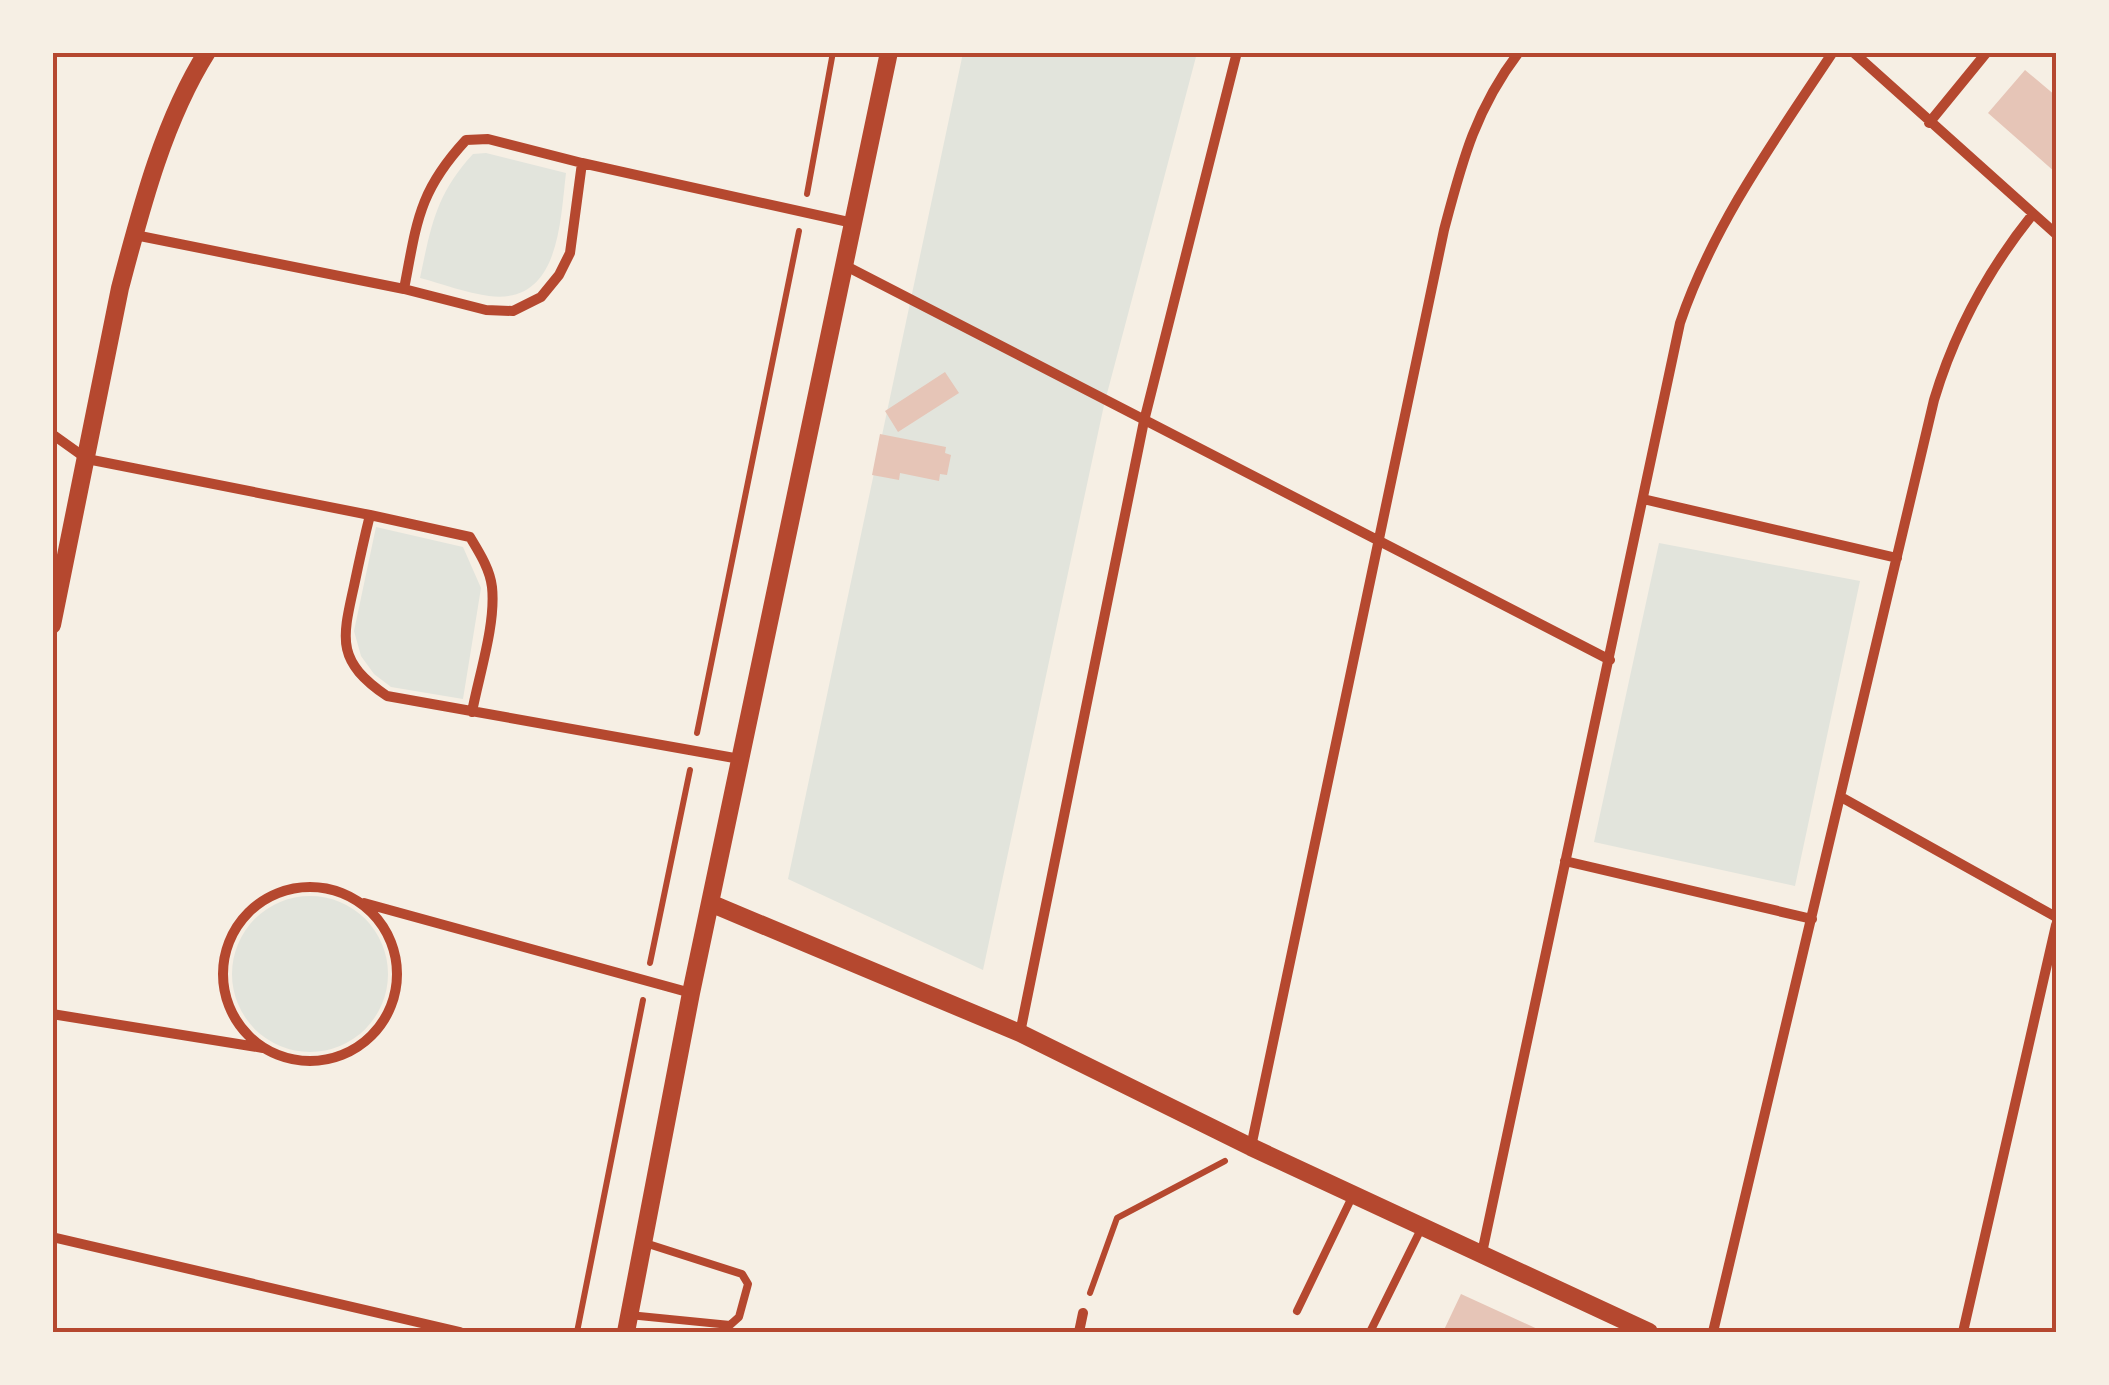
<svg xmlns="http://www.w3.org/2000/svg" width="2109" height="1385" viewBox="0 0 2109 1385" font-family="'Work Sans',sans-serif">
<rect width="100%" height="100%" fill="#f6efe4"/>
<path fill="#e2e4dc" d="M963,53H1197L1104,405L983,970L788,879Z
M486,153L566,173C560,221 560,305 489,296C466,293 443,284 420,278C431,226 436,194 473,154Z
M376,527L463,547L481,588L463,699L391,687L374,674L361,656L354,631Z
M1659,543L1860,581L1795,886L1594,842Z
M232 974a78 78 0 1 1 156 0a78 78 0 1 1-156 0Z"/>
<path fill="#e6c5b7" d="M2025,70L2056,96V173L1988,113Z
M945,372L959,393L898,432L885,411Z
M880,434L946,447L945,453L951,455L947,475L940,474L939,481L900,473L899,480L872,475Z
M1461,1294L1544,1332H1443Z"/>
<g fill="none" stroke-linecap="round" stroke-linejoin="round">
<path stroke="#b5482f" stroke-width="6" d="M807,194L833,52
M697,733L799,231
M650,963L690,770
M1090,1293L1117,1218L1225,1161
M577,1332L643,1000"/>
<path stroke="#b5482f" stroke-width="8" d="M1297,1311L1353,1195
M629,1315L730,1325L739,1317L748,1284L742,1274L645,1243
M1370,1332L1421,1229"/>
<path stroke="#b5482f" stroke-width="10" d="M1853,52L2056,234
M1929,123L1987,52
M135,235L404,289L486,310L513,311L541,297L559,275L570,253L582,163L853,223
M844,265L1610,660
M404,289C417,222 418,192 466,140L488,139L582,163
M52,434L87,459L370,515C364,539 359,562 354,586C342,640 336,661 387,696L740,759
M1643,499L1897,558
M370,515L470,537C479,552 490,569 492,587C496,624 479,675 472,712
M1841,797L2056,917
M1565,861L1812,919
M223 974a87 87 0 1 1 174 0a87 87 0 1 1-174 0Z
M364,903L691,993
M52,1014L263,1048
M1020,1033L1144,421L1237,52
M1251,1147L1444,230C1462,162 1475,110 1519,52
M52,1237L460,1332
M1482,1253L1680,323C1713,225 1776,138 1833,52
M1079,1332L1083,1313
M1713,1332L1934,400C1955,330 1987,271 2033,214
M1963,1332L2056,925"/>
<path stroke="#b5482f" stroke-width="18" d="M52,625L120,288C141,209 163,122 207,52
M710,903L1020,1033L1251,1147L1649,1332
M626,1332L691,993L889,52"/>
</g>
<rect width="2109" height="1385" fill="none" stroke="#f6efe4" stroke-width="110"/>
<rect x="55" y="55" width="1999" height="1275" fill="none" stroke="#b5482f" stroke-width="4"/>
</svg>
